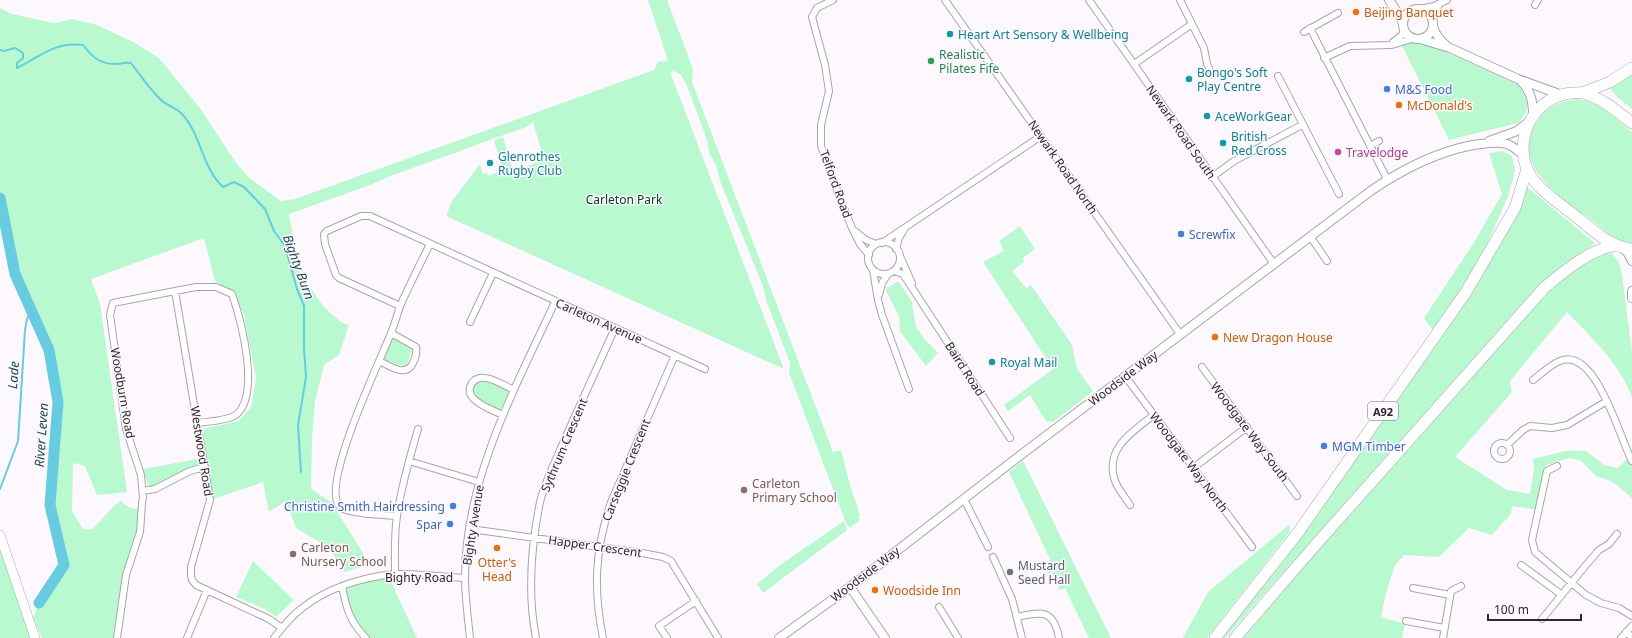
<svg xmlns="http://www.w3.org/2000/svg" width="1632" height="638" viewBox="0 0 1632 638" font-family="'Noto Sans',sans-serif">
<rect width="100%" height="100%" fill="#fcf8fd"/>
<path fill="#b9f9cf" d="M648,0H667L693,69L692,82L833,452L841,450L850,485L860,515L858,517L860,520L850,528L846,523L789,373L790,363L766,300L763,286L720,181L716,165L709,153L707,140L686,83L680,74L673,71L670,72L784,369L446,216L452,201L480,164L483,174L487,173L488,176L503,170L494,141L503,137L513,171L544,160L533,122L526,127L388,177L370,185L289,214L299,271L323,306L342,323L349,325L339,355L324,365L315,401L312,438L311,489L331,502L370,564L345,572L329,548L296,528L286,501L269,512L263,482L210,500L203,457L202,429L239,421L251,407L256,378L244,315L235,294L215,281L204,238L91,279L100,304L127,492L97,495L85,466L73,463L72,511L83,529H93L110,510L121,500C127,508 132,509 141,509L140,532L126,575L117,638H42L33,618L39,603L64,565L50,505L58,402L49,350L15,274L7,229H3L0,222V8L12,14L44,21L55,23L72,19L97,25L133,42L159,58L200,108L236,163L248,177L281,201L295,199L654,70L658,62L668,61Z
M1411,42L1435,47L1519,85C1530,100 1531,109 1518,123L1449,140L1401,44Z
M1632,73V109L1617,97L1610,88Z
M1577,99C1602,103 1613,116 1632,132V244C1614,241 1600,227 1586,216C1559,196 1511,164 1535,125C1547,106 1555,103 1577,99Z
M1502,151L1512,156L1515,171L1508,196L1484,251L1462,291L1433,330L1424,318L1473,244L1502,194L1489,153Z
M1527,187L1595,243L1541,283L1225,638H1222L1423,363L1501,244Z
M1020,226L1035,249L1023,258L1024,262L1012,271L1026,288L1031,285L1072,345L1077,369L1093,391L1053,422L1046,421L1030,395L1008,411L1004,405L1053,369L983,262L1004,251L999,241Z
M1611,253L1619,262L1622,274L1632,352V397C1620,364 1591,337 1567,312L1510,381L1512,392L1455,457L1507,490L1530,494L1534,468L1533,459L1566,451H1586L1604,465L1618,468L1627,459L1632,466V498L1613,482L1596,476L1580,460L1569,458L1546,465L1547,471L1539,510L1512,506L1511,514L1492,535L1469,528L1439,557L1404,555L1395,565L1386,593L1381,617L1405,624L1402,638H1239L1426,430L1521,319L1553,287L1590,259Z
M897,282H899L912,302L916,327L924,338L938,353L926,366L900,331L899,316L886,291L887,288Z
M392,337L412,349L406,367L382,359Z
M485,379L510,390L500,411L480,400L474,395L473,389L476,383Z
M198,459L200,464C196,467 192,466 188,469C175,475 164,486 149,487L143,469Z
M1023,461L1111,638H1089L1065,588L1060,590L1052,572L1048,574L1047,571L1054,568L1009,472Z
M844,521L847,530L763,593L757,584L780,565Z
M1290,524L1289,533L1207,638H1183L1208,592Z
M0,546L33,638H0Z
M253,561L294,600L276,617L265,609L236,597Z
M388,575L417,638H366L353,624L342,586Z"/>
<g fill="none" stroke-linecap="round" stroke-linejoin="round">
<path stroke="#68cce1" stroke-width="2" d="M0,50L4,51L15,48L23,53V58L17,63V68C41,56 54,42 83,45C93,58 101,65 119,64C123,63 127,62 131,63C141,76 149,88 160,99C165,105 175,107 181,113C201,133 202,168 223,187L234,182L244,187L265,209L274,231L285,246L297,289L304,306V349L306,377L298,425L301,472
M0,489L18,441L25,330L27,319L32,309"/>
<path stroke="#68cce1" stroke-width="11" d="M0,198L15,274L49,350L58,402L50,505L64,565L39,603"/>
<g stroke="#a8a5aa" stroke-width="8">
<path id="street" d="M833,0L817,8L812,17L825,65L829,91L821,125V146L841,201L852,228L860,244L869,255
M945,0L1180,334
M1089,0L1274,264
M1180,0L1204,48L1207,64L1212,74
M1535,5L1538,0
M1420,9L1434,6L1447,0
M1433,21V12L1439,5
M1310,28L1387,179
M1304,32L1338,13
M1393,42L1402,35L1404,28
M1324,58L1350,46L1392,45L1415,38
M1134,64L1192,24
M1278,76L1339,194
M1370,146L1379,141
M1212,177L1234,161L1302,125
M855,231L866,240L876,244
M1310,236L1327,261
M868 258a16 16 0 1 1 32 0a16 16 0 1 1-32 0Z
M882,243L1041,136
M896,249L899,238L904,230
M900,256L912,283
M873,270L878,300L882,315L909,389
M894,271L903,274L1010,438
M175,291L210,500L191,567V575L192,580L196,585L269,619L282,628
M879,295L882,283L888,274
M400,306L339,278L336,275L325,244L324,234L327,231L361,216H370L705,369
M470,322L493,273
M379,361C390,366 406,378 413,363C416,357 417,353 416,347L391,333
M1202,367L1297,496
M1125,376L1252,547
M1533,380C1541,374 1551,364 1560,361C1596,346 1620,439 1632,461
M503,415C494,411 480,406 473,398C470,395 469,391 470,387C477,367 503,385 514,390
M1494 451a8 8 0 1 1 16 0a8 8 0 1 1-16 0Z
M1507,445L1523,430L1530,426L1552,428L1567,425L1607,401
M409,461L479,482
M1557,466L1547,471L1532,540L1535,552L1586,595L1601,603L1619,608L1632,616
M1193,468L1247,427
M143,491L155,489L190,471L205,467
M964,499L988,547
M1130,505C1125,497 1118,489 1115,481C1104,449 1132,432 1154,415
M397,516C386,515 347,514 340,507C319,487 381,359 391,333C395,324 397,314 401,304C410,284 420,264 430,244
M470,529L642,553L663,557L671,561L718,638
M993,557L1012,599L1022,638
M1521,565L1562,595
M395,574C395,555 394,535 397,516C401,487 410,457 418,429
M342,586C346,608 350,622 366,638
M1413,588L1450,595
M939,607L958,638
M1018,617C1042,611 1054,610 1059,638
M1542,619L1586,565L1599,550L1609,544L1617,534
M1406,621L1444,628
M1626,632L1632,637
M117,638L126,575L140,532L142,503L143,498L141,475L126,429L110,315L113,303L196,287H216L232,294C241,320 261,394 236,415C229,420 207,422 197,423
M187,638L207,590
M274,638C282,628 290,617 301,609C326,588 363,577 395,574C418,573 442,577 465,578
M470,638C468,618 465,597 465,577C465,480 515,388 555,302
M536,638C527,592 531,547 540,502C546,478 558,456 567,434C583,398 599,363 615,328
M603,638C593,588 595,550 611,502L675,355
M667,638L659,626L696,601
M1443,638L1451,591L1461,586
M1621,638L1632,626"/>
</g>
<g stroke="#a8a5aa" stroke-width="10">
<path id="secondary" d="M1389,0L1400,16L1403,24
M1403 24a15 15 0 1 1 30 0a15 15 0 1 1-30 0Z
M1433,26C1435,35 1441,41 1447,46
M1420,39L1450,48L1518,79L1562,95
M1520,80C1531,91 1533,101 1533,115
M1489,141L1517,131L1530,121
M1622,248L1628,253L1632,261
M1632,291V298
M850,587L885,638
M779,638L850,587L1022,454L1372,190C1403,169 1436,152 1473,145C1484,144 1497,141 1507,144C1513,146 1518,151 1523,155"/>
</g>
<g stroke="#a8a5aa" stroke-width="10">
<path id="primary" d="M0,535L35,638"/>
</g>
<g stroke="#a8a5aa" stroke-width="12">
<path id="highway" d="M1582,93L1610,82L1632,68
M1632,123C1617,111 1602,98 1583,93C1578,92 1571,93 1565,94C1531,101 1513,143 1529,173C1539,191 1562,205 1578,218C1593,231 1611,247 1632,249
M1215,638L1297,534L1466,292L1515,208L1527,169
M1235,638L1312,549L1545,287C1566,270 1589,250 1616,245"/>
</g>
<use href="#street" stroke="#fff" stroke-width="6"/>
<use href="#secondary" stroke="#fff" stroke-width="8"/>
<use href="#primary" stroke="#fff" stroke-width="9"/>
<use href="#highway" stroke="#fff" stroke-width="11"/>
</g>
<g fill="#e8710a" stroke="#fcf8fd" stroke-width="1.5">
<circle cx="1356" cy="12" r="4"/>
<circle cx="1399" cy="105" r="4"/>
<circle cx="1215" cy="337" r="4"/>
<circle cx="497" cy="548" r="4"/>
<circle cx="875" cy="590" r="4"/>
</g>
<g fill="#0f9aa8" stroke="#fcf8fd" stroke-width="1.5">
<circle cx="950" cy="34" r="4"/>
<circle cx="1189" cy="79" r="4"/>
<circle cx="1207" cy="116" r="4"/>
<circle cx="1223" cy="143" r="4"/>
<circle cx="490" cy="163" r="4"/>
<circle cx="992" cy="362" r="4"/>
</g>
<circle fill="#2e9e5b" stroke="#fcf8fd" stroke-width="1.5" cx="931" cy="61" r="4"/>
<g fill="#3f7fe0" stroke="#fcf8fd" stroke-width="1.5">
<circle cx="1387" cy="89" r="4"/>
<circle cx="1181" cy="234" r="4"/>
<circle cx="1324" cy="446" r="4"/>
<circle cx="453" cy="506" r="4"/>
<circle cx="450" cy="524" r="4"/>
</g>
<circle fill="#d1479c" stroke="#fcf8fd" stroke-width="1.5" cx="1338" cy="152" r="4"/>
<g fill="#8d6e63" stroke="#fcf8fd" stroke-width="1.5">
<circle cx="744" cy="490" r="4"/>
<circle cx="293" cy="554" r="4"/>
</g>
<circle fill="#6b7280" stroke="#fcf8fd" stroke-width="1.5" cx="1010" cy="572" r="4"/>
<g text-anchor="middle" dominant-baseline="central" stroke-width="3" stroke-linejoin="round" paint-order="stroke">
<rect fill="#fcf8fd" stroke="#69666a" stroke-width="1" x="1368" y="402" width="30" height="18" rx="3"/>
<g font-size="11" font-weight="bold" fill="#2a282b">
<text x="1383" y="411">A92</text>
</g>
<g font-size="12" fill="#c56008" stroke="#fcf8fd" text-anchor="start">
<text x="1364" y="12">Beijing Banquet</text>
<text x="1407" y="105">McDonald's</text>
<text x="1223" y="337">New Dragon House</text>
<text x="497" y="562" text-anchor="middle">Otter's<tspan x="497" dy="14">Head</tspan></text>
<text x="883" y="590">Woodside Inn</text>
</g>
<g font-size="12" fill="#0d838f" stroke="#fcf8fd" text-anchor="start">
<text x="958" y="34">Heart Art Sensory &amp; Wellbeing</text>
<text x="1197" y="72">Bongo's Soft<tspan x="1197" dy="14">Play Centre</tspan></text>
<text x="1215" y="116">AceWorkGear</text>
<text x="1231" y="136">British<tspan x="1231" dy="14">Red Cross</tspan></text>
<text x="498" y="156">Glenrothes<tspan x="498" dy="14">Rugby Club</tspan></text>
<text x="1000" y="362">Royal Mail</text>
</g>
<g font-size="12" fill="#27864d" stroke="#fcf8fd" text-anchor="start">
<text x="939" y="54">Realistic<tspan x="939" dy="14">Pilates Fife</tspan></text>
</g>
<g font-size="12" fill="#366cbe" stroke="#fcf8fd" text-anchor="start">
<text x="1395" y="89">M&amp;S Food</text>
<text x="1189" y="234">Screwfix</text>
<text x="1332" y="446">MGM Timber</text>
<text x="445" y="506" text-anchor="end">Christine Smith Hairdressing</text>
<text x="442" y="524" text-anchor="end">Spar</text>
</g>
<g font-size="12" fill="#2a282b" stroke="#fcf8fd">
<text transform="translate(1181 132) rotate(55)">Newark Road South</text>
<text transform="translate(1063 167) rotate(55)">Newark Road North</text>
<text transform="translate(836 184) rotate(70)">Telford Road</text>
<text transform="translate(599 321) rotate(24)">Carleton Avenue</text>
<text transform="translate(965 369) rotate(57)">Baird Road</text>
<text transform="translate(1123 378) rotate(-37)">Woodside Way</text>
<text transform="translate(123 393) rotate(80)">Woodburn Road</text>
<text transform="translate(1250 432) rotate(53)">Woodgate Way South</text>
<text transform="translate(564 445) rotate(-67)">Sythrum Crescent</text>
<text transform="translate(202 451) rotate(81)">Westwood Road</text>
<text transform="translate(1189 462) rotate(53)">Woodgate Way North</text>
<text transform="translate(626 470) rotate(-68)">Carseggie Crescent</text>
<text transform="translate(473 525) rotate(-81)">Bighty Avenue</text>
<text transform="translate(595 546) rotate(8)">Happer Crescent</text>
<text transform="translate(865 574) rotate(-37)">Woodside Way</text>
<text x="419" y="577">Bighty Road</text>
</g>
<g font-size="12" fill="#b23c85" stroke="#fcf8fd" text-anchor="start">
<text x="1346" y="152">Travelodge</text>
</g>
<g font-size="12" fill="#054023" stroke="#fcf8fd">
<text x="624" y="199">Carleton Park</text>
</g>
<g font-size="12" fill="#785e54" stroke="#fcf8fd" text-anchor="start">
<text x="752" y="483">Carleton<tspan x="752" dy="14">Primary School</tspan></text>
<text x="301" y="547">Carleton<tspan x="301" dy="14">Nursery School</tspan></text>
</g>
<g font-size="12" fill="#5b616d" stroke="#fcf8fd" text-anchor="start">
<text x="1018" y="565">Mustard<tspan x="1018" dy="14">Seed Hall</tspan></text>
</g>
<g font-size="13" font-style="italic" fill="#1d4a53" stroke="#fcf8fd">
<text transform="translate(299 267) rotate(70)">Bighty Burn</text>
<text transform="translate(13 375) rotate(-86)">Lade</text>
<text transform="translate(41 435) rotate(-86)">River Leven</text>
</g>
</g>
<path d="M1488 614v6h93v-6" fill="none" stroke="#2a282b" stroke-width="2"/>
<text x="1494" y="614" font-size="12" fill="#2a282b" stroke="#fcf8fd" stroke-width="3" paint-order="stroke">100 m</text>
</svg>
